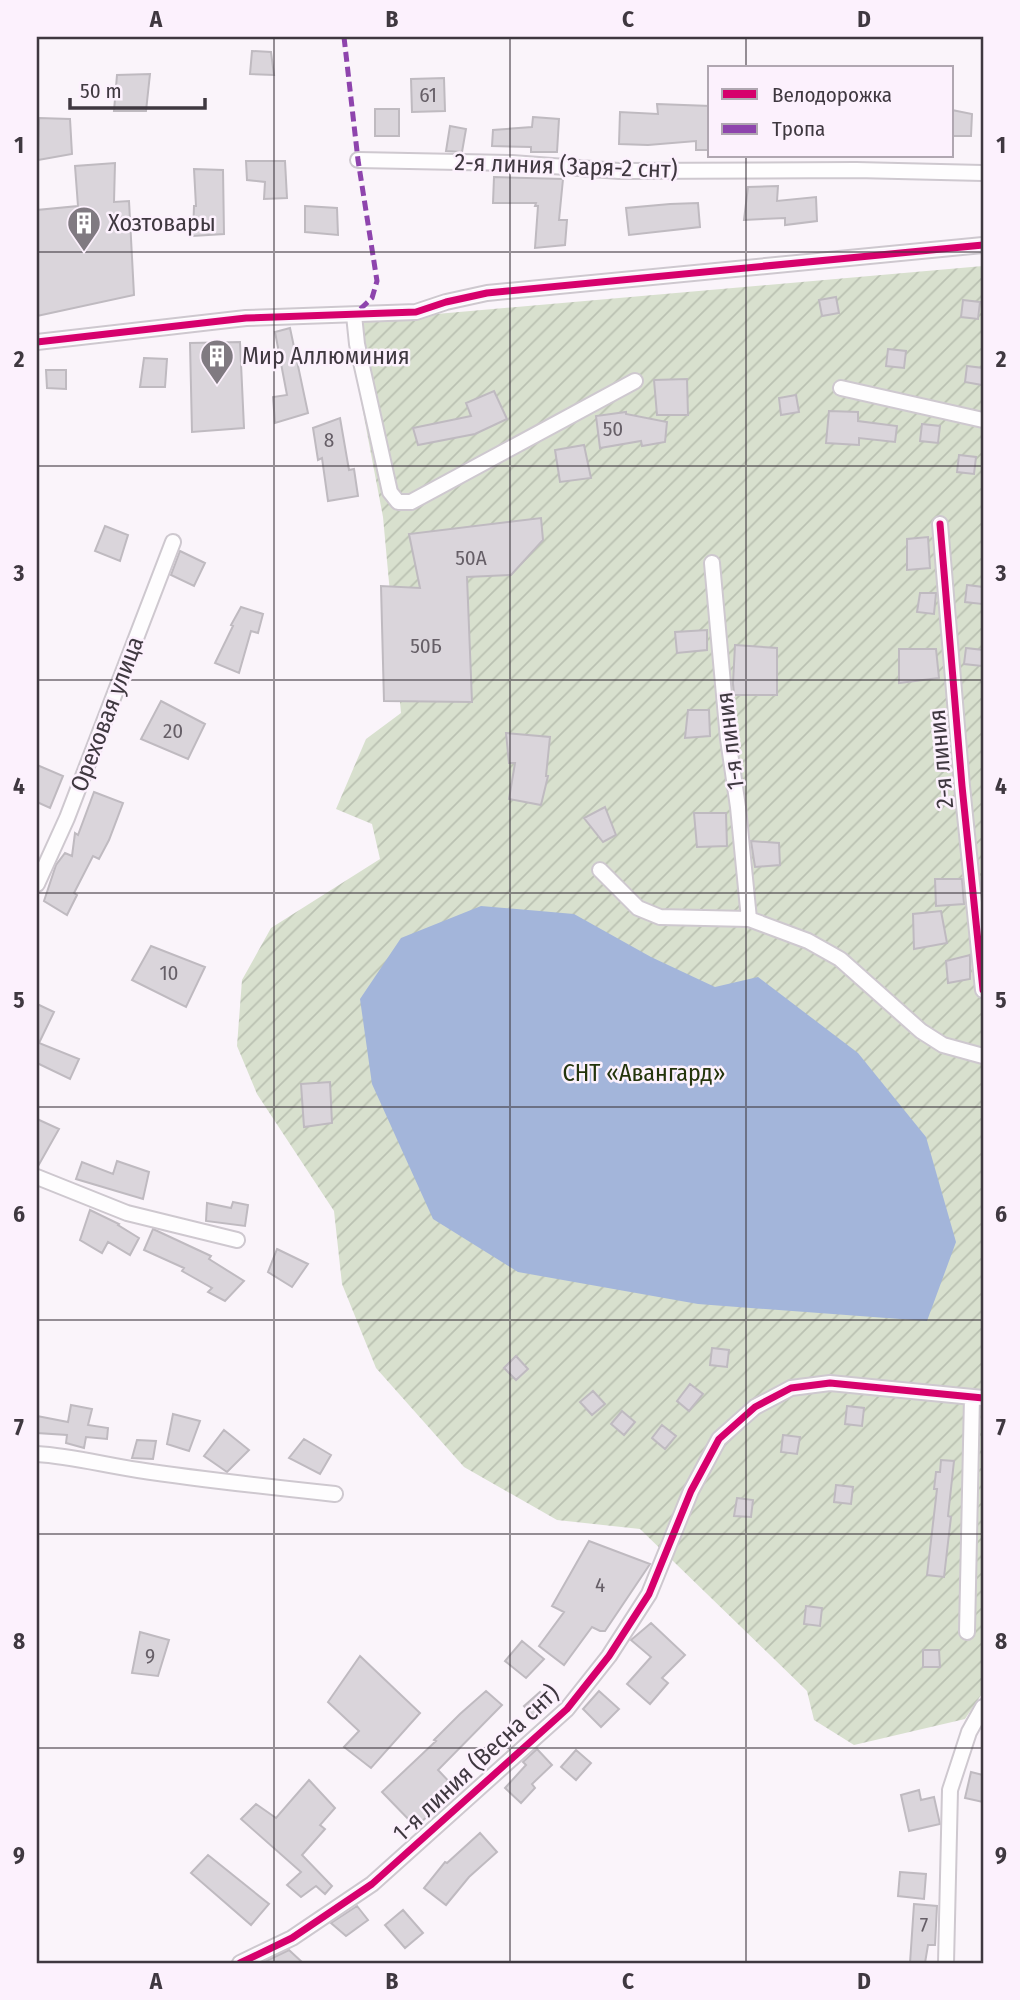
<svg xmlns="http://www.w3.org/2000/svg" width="1020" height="2000" viewBox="0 0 1020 2000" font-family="'Fira Sans Condensed',sans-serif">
<defs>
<pattern id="garden-furrows" width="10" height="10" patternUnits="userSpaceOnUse" patternTransform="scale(1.75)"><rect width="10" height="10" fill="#d8e0ce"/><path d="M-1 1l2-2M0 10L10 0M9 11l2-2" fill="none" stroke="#bac1b2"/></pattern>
</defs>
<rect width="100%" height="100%" fill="#faf4fa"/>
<path fill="url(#garden-furrows)" d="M983,266V1692L965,1719L854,1745L814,1720L807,1691L640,1529L557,1520L464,1467L376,1368L342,1284L334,1211L257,1094L237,1046L242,980L271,928L380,859L372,824L336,809L366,739L401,713L383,517L346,322Z"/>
<path fill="#a3b5da" d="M481,906L574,914L651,957L715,987L758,977L858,1053L926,1137L956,1242L927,1321L698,1304L518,1272L433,1219L372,1084L360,999L401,938Z"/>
<path fill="#dad5db" stroke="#bfbac0" stroke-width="2" d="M252,51L271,52L274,75L250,74Z
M150,74L146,111H114L117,75Z
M444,78L445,111L412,112L411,79Z
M657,104L710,106V150H696V141L648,145L619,144L620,112L658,114Z
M375,109H399V136H375Z
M952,110L972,114L971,136H952Z
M533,117L559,119L557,152H531V147L492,146L493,130L532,127Z
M39,118L70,119L72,154L38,160Z
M450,126L466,129L462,152L446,151Z
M246,161H285L287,198L264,199L265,182L247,180Z
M115,163L114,202L129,201L134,295L37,316V210L78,206L75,166Z
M194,169L223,170L224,234L193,236L194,206H196Z
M494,177L563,179L559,220H567L565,245L535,248L538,206H535L536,203H493Z
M778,186L777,201L816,197L817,221L785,225V218L744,220L748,187Z
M698,203L700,227L629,235L626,208L670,204Z
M305,206L337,208L338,235L305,232Z
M836,297L839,313L822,316L819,300Z
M963,300L980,302L978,319L961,317Z
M290,328L308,413L275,423L273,397L287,395L275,332Z
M240,342L244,428L192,432L190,343Z
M888,349L906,351L904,368L886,366Z
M144,358L167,359L165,387H140Z
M967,366L983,368L982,385L965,382Z
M46,370H66V389L47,388Z
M687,379L688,415H657L654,380Z
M494,391L507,419L475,434L418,445L413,428L471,416L466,403Z
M796,395L799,412L781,415L779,398Z
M829,411L858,412V421L897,426L895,442L859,438V445L826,443Z
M626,412V414L667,422L665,442L642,446L641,441L600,448L596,416Z
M340,418L349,470L354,469L358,496L328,501L322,458L318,460L313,428Z
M922,424L940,426L938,443L920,441Z
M584,445L591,478L560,482L555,450Z
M959,455L976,457L974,474L957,472Z
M541,518L543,540L511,575L467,577L472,702L384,701L381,586L420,588L409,534Z
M105,526L128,535L120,561L95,551Z
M928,537L930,568L907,570V539Z
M180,551L205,563L194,586L171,575Z
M967,585L983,587L982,604L965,602Z
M920,593H936L934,614L917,612Z
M241,607L263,614L258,633L251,631L239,673L215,663L233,626L231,625Z
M707,630V650L677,653L675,632Z
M735,645L777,648V695H734L733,683Z
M966,648L983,650L982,666L964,664Z
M899,649H936L939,678L899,683Z
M161,701L205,724L188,759L141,739Z
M688,710H709L710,736L685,738Z
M506,733L550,737L546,776H548L541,805L509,799L515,763H509Z
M37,765L63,776L50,808L37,802Z
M94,792L123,803L109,840L99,859L93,856L74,893L77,895L67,915L44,901L56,865L65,853L72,856L75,833L78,835Z
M605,807L616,835L603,842L584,818Z
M694,813H726L727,846L697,847Z
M751,841L779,843L780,865L755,867Z
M935,879H962L964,904L936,906Z
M941,911L947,943L914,949L913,914Z
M151,946L205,967L186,1007L132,980Z
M970,955V979L948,983L946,961Z
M37,1004L54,1012L39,1043L79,1059L70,1079L37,1063Z
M330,1082L332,1123L304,1127L301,1084Z
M37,1119L59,1129L37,1168Z
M117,1161L149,1172L143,1199L76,1179L82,1162L113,1174Z
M233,1202L248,1205L245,1226L206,1221L207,1203L231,1208Z
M90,1210L119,1224L118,1225L139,1238L130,1255L108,1242L102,1253L80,1240Z
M153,1229L211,1256L209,1259L244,1281L225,1301L208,1292L212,1288L182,1271L184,1268L144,1250Z
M277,1249L308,1264L292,1287L268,1272Z
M712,1348L729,1350L727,1367L710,1365Z
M516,1356L528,1369L516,1380L504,1368Z
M690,1384L703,1394L689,1411L677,1401Z
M593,1391L605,1404L592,1415L580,1402Z
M71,1405L92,1409L88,1425L108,1428L107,1439L86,1437L84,1448L66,1443L67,1435L37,1433V1416L68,1422Z
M847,1406L864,1408L862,1426L845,1424Z
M622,1411L635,1422L624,1435L611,1424Z
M173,1414L200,1421L189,1451L167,1444Z
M662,1425L676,1436L665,1449L652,1438Z
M224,1430L249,1450L227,1472L204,1456Z
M783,1435L800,1437L797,1454L781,1452Z
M304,1439L331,1455L320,1474L289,1458Z
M137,1440L156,1441L153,1459L132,1458Z
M941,1460L954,1461L948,1516L951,1517L944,1577L927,1575L937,1489H934L936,1472H940Z
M836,1485L853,1487L851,1504L834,1502Z
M737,1498L753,1500L751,1517L734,1516Z
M589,1541L650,1564L605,1631H600L592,1627L564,1665L539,1646L564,1612L552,1606Z
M806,1606L822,1608L820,1626L804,1624Z
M651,1623L685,1655L662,1678L668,1683L650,1704L627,1684L651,1657L631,1640Z
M140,1632L169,1640L158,1676L132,1673Z
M522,1641L544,1659L526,1678L505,1661Z
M923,1650H939L940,1667H923Z
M360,1656L420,1713L371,1768L344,1747L359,1731L328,1702Z
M486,1691L502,1705L438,1770L456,1789L416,1827L382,1792L436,1741L434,1740L460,1714Z
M599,1691L619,1709L601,1727L583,1709Z
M540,1692L551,1704L535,1718L524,1706Z
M537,1749L552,1765L532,1784L535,1788L521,1803L505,1788L526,1765L523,1762Z
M576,1750L591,1763L576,1780L561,1767Z
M971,1772L983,1775V1802L965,1798Z
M309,1780L335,1808L320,1825L325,1829L302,1855L332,1886L325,1894L316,1886L301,1897L287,1885L301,1872L241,1819L256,1804L276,1818Z
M919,1790L921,1800L934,1797L940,1824L909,1831L901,1795Z
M480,1833L497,1852L469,1877L446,1905L424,1888L445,1862L447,1863Z
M208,1855L269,1904L251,1925L191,1873Z
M900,1872L926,1874L924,1899L898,1896Z
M914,1904L937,1906L935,1945H928L925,1963H910Z
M357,1906L368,1920L346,1936L331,1923Z
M403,1910L423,1933L405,1948L385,1925Z
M289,1950L303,1963H262Z"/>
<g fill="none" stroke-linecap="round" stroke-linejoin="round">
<g stroke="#cec8cf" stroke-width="18">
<path id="minor" d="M358,160L512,163L619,171L856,170L983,173
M354,315L357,344L390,492L398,502H411L635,381
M37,342L246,318L416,312L446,302L487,293L983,245
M841,388L983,420
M940,524L962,786L983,990
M712,563L728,739L738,807L749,919
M600,870L638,908L660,917L749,919L808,941L840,959L921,1031L943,1045L983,1056
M37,884L67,818L173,542
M37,1177L127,1213L237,1240
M37,1454C71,1456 104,1465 138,1470C203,1480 269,1487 335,1494
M967,1632L972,1397
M240,1963L292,1938L372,1884L567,1709L609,1656L649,1594L691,1491L719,1439L755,1407L791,1388L830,1383L983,1398
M946,1963L950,1790L969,1732L983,1707"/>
</g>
<use href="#minor" stroke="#fefdfe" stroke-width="14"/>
<path stroke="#8e44ad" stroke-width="5" stroke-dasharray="10 5" stroke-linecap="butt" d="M344,37L358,160L377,281L372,298L354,315"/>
<g stroke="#fcf1fd" stroke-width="11">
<path id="cycleway" d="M37,342L246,318L416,312L446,302L487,293L983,245
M940,524L962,786L983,990
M240,1963L292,1938L372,1884L567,1709L609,1656L649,1594L691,1491L719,1439L755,1407L791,1388L830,1383L983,1398"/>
</g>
<use href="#cycleway" stroke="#d6006c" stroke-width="7"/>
</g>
<path fill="none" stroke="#3f3840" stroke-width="2" stroke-opacity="0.55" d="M274,37V1963M510,37V1963M746,37V68M746,156V1963M37,252H983M37,466H983M37,680H983M37,893H983M37,1107H983M37,1320H983M37,1534H983M37,1748H983"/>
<defs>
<g id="building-pin" transform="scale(1.75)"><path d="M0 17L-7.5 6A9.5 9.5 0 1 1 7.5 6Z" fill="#807a81" stroke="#fcf1fd"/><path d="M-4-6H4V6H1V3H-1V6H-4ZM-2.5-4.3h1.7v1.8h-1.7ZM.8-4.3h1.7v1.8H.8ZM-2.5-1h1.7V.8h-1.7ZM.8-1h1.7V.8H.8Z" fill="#fff"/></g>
</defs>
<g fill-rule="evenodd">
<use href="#building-pin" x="84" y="223"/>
<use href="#building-pin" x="217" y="356"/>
</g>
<g text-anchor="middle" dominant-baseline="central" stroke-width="5" stroke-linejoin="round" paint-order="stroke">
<g font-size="21" fill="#665f67">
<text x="428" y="95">61</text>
<text x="613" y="429">50</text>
<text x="329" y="440">8</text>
<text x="471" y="558">50А</text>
<text x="426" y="646">50Б</text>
<text x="173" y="731">20</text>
<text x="169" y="973">10</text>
<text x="600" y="1585">4</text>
<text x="150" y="1656">9</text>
<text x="924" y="1925">7</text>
</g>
<g font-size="24" fill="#3f3840" stroke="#fcf1fd">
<text transform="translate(566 166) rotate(2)">2-я линия (Заря-2 снт)</text>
<text transform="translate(107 714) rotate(-69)">Ореховая улица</text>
<text transform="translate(730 741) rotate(-97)">1-я линия</text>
<text transform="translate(941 759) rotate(-95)">2-я линия</text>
<text transform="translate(476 1763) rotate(-43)">1-я линия (Весна снт)</text>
</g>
<g font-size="24" fill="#3f3840" stroke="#fcf1fd" text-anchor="start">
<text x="108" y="223">Хозтовары</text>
<text x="242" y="356">Мир Аллюминия</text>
</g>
<g font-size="24" fill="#24350c" stroke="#fcf1fd">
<text x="644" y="1073">СНТ «Авангард»</text>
</g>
</g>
<rect width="1020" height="2000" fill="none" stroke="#fcf1fd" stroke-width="77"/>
<rect x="708" y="66" width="245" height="91" fill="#fcf1fd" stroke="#b0a7b1" stroke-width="2"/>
<rect x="722" y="89" width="35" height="10" fill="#d6006c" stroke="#b0a7b1" stroke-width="2"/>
<text x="772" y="102" font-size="21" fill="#3f3840">Велодорожка</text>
<rect x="722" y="124" width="35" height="10" fill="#8e44ad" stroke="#b0a7b1" stroke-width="2"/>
<text x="772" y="136" font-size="21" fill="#3f3840">Тропа</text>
<path d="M70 98v10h135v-10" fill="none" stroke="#3f3840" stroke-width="3.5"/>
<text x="80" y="98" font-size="21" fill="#3f3840" stroke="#fcf1fd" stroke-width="5" paint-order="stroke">50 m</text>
<rect x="38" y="38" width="944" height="1924" fill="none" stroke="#3f3840" stroke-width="2.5"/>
<g font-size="23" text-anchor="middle" font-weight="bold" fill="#3f3840">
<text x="156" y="27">A</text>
<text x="392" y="27">B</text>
<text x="628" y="27">C</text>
<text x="864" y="27">D</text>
<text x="19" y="153">1</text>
<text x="1001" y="153">1</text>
<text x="19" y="367">2</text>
<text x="1001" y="367">2</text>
<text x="19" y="581">3</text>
<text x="1001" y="581">3</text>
<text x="19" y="794">4</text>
<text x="1001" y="794">4</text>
<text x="19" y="1008">5</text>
<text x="1001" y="1008">5</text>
<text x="19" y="1222">6</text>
<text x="1001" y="1222">6</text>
<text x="19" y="1435">7</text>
<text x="1001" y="1435">7</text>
<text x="19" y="1649">8</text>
<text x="1001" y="1649">8</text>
<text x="19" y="1863">9</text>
<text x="1001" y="1863">9</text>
<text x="156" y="1989">A</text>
<text x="392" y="1989">B</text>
<text x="628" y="1989">C</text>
<text x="864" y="1989">D</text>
</g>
</svg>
